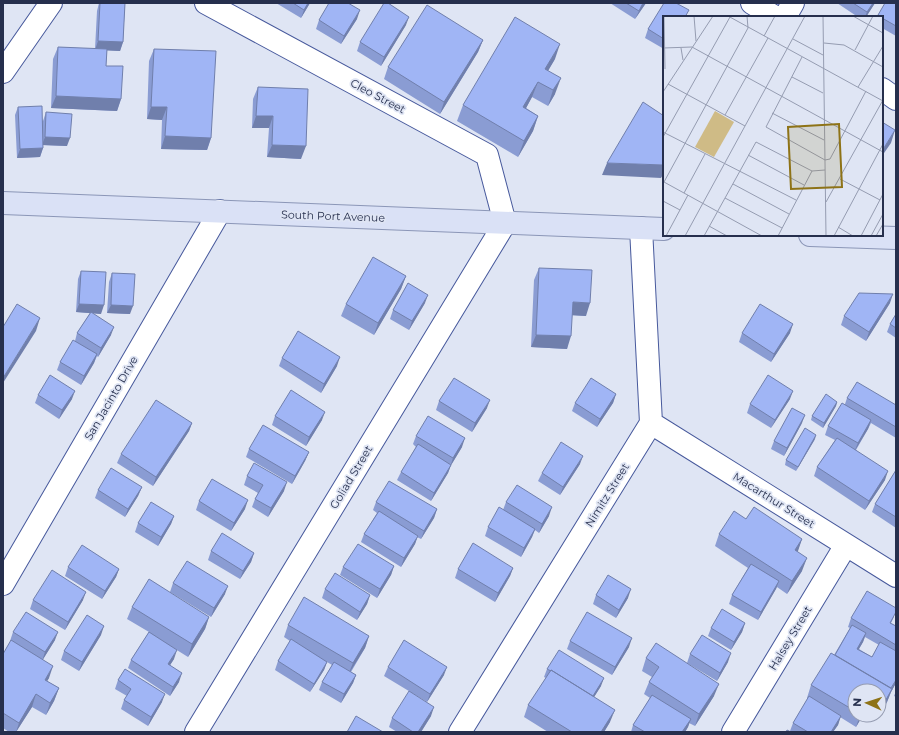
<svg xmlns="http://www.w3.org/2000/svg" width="899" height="735" viewBox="0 0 899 735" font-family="Montserrat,sans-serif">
<rect width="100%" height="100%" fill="#dfe5f4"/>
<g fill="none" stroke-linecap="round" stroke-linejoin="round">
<g stroke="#47599c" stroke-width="24">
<path id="minor" d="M752,3L775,17
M785,17L793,3
M3,72L51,3
M882,89L896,99
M651,423L896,576
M3,584L220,211
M196,732L505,223L487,155L206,3
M460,732L651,423L641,228
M733,732L846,545"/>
</g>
<g stroke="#8b96b7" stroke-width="24">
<path id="major" d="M3,203L664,229
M810,235L896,238"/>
</g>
<use href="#minor" stroke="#fff" stroke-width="22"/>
<use href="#major" stroke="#dae1f6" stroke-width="22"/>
</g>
<path fill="#8a9cd3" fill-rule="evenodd" d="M99,3H125L123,42L120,51L107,50L106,66L121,99L117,111L51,108L53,59L58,47L95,49L97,11Z
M276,3H310L301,18Z
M610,3H646L635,19Z
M837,3H875L866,17H858Z
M896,3V36L882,28V17H877L878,15Z
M664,17V49L645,38L648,29Z
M357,19L341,44L316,29L319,20Z
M406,25L381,66L357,51L360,42Z
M483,40L478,52L440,114L384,79L388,67Z
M154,49L211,138L207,150L161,149L162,120L147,119L149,61Z
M555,59L548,70L555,94L548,106L532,97L526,108L538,116L533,131L518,157L457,121L463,105Z
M258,87L301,159L267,157L269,128H252L253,99Z
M18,107L43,121L46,112L67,146L43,145V148L40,157L17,158L15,115Z
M539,268L586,316L572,315L567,349L531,347L534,280Z
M81,271L101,314L92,313L111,335L98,357L97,356L94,363L81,385L57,370L60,362L75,341L77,333L90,313L76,312L78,279Z
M112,273L130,314L107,313L109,282Z
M406,276L401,289L374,335L341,316L346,304Z
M425,303L409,330L390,319L393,310Z
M890,303L866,341L841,325L844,316Z
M896,314V338L887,332L890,324Z
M742,333H790L771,362L739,342Z
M282,358L337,366L321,393L279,366Z
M616,394L613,403L597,427L572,411L575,403Z
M38,395L72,399L59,419L35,403Z
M847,398L896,405V438L871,423L868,429L856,450L885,480L865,510L814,476L817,467L835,440L825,435L828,426L845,404Z
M790,399L771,428L747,413L750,404Z
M439,401L487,408L472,432L436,410Z
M837,402L836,406L823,428L811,420L812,416Z
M275,416L322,420L306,446L272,425Z
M192,423L189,431L153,486L117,463L121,454Z
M802,423L784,456L771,449L774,441Z
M416,436L462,447L451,465L448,473L431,501L397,480L401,472L416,447L413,444Z
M815,439L796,471L785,465L786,460Z
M249,449L309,452L305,461L292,484L246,457Z
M580,464L560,495L538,481L542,473Z
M896,470V528L872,512L875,504Z
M247,476L284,491L268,517L252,507L255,499L258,493L244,485Z
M142,487L138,496L125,517L95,498L98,490Z
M199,501L245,509L231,531L196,510Z
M376,502L437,509L434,518L421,539L417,537L415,544L401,567L361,542L364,534L377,513L373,510Z
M506,502L549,516L539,533L535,530L532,537L521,557L485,536L488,527L503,510Z
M174,516L171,524L158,546L135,532L138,523Z
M746,519L802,539L797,552L802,571L787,594L777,587L758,620L729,604L732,595L748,568L715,546L719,534Z
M211,551L254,553L251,562L240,579L208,560Z
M394,566L391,575L377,598L340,575L343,567Z
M68,567L119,569L116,577L102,599L65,576Z
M513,568L510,576L495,602L455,578L458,569Z
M173,583L225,594L211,617L170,592Z
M325,589L370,595L367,604L357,620L322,598Z
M596,595L628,598L616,618L593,604Z
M33,600H83L65,630L30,609Z
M132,607L209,617L205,629L188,657L172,647L174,659L170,665L179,682L170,696L128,668L131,660L149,632L127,619Z
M894,617L891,623L896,626V650L895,651H896V683L891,692L887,702L878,718L873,715H879V691H855V715H863L856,727L840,717L838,725L833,732H792L790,731L793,723L808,698H807L811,685L834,655L850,628L848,627L851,618ZM865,637L879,645L872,657L859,649L863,642Z
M745,623L742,632L731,650L708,636L711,628Z
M288,625L369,636L365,648L351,672L356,675L353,683L341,703L319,690L322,682L332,665L327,662L324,670L310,692L275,670L278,661L290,641L284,637Z
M13,632L55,640L43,659L49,678L47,681L59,688L54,701L46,715L32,707L16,732H9L3,728V654L11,641H10Z
M101,635L79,671L61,660L64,651Z
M570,641L629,647L612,675L567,649Z
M690,654L728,662L717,681L687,663Z
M646,658L714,696L695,726L689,723L688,727L685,732H631L633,725L650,698L644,694L649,682L652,677L642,671Z
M388,667L444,675L427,702L384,676Z
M547,669L601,686L594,697L610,722L604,732H548L524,717L528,705L546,678L544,677Z
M118,680L162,702L148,726L121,709L124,700L127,696L115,689Z
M896,691V697L894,696Z
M431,716L421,732H397L389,727L392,718Z"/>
<path fill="#707fac" d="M308,3H310L301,18L304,10Z
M643,3H646L635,19Z
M873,3H875L866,17H865L867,12Z
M360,10L357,19L341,44L344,36Z
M409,17L406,25L381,66L384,57Z
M483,40L478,52L440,114L444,102Z
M98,41L123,42L120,51L95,50Z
M560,44L555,59L541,83L545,69Z
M561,78L555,94L548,106L553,90Z
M538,82L532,97L518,123L523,107Z
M56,96L121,99L117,111L51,108Z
M151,107H167L162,120L147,119Z
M256,116H273L269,128H252Z
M538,116L533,131L518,157L524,141Z
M895,130L891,143L882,156V151Z
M165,136L211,138L207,150L161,149Z
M45,137L70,138L67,146L42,145Z
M272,145L306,146L301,159L267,157Z
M43,148L40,157L17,158L20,149Z
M607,163L664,165V173L661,178L602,175Z
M406,276L401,289L374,335L378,323Z
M893,294L890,303L866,341L869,332Z
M428,295L425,303L409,330L412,321Z
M573,302L590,303L586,316L568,315Z
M79,304L104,305L101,314L76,312Z
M111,305L133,306L130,314L107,313Z
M40,318L36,331L3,383V378Z
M793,324L790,333L771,362L774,354Z
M114,327L111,335L98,357L101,348Z
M536,335L571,336L567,349L531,347Z
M97,354L94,363L81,385L84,376Z
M340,357L337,366L321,393L324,384Z
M75,391L72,399L59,419L62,410Z
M793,391L790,399L771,428L775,420Z
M616,394L613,403L597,427L600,419Z
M490,400L487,408L472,432L475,423Z
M837,402L836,406L823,428L824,423Z
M325,412L322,420L306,446L309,437Z
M805,415L802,423L784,456L787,448Z
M871,420L868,429L854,452L858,443Z
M192,423L189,431L153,486L156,477Z
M816,435L815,439L796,471L798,467Z
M465,438L462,447L450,467L453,458Z
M309,452L305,461L292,484L295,476Z
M583,456L580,464L560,495L563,487Z
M451,465L448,473L431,501L434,493Z
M888,471L885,480L865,510L869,501Z
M287,482L284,491L268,517L271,508Z
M142,487L138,496L125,517L128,509Z
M248,500L245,509L231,531L234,523Z
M552,507L549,516L539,533L542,524Z
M437,509L434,518L421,539L424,531Z
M174,516L171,524L158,546L161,537Z
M535,529L532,537L521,557L524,548Z
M418,536L415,544L401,567L404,558Z
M802,539L798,551L790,563L795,550Z
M254,553L251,562L240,579L243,571Z
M807,558L802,571L787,594L792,581Z
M394,566L391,575L377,598L380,589Z
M513,568L510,576L495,602L498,593Z
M119,569L116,577L102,599L105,591Z
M779,581L776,589L758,620L761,612Z
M228,586L225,594L211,617L214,608Z
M631,589L628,598L616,618L619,610Z
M86,592L83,600L65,630L68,622Z
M370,595L367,604L357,620L360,612Z
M209,617L205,629L188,657L192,644Z
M745,623L742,632L731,650L734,642Z
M104,626L101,635L79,671L82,662Z
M58,632L55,640L42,661L45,652Z
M866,633L863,642L854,657L857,649Z
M369,636L365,648L348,675L353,663Z
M632,638L629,647L612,675L615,667Z
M177,650L174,659L165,673L168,664Z
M731,653L728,662L717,681L720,673Z
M327,662L324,670L310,692L314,684Z
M53,666L49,678L40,693L45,680Z
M447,667L444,675L427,702L430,694Z
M182,673L179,682L170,696L173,687Z
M356,675L353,683L341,703L344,694Z
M604,678L601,686L589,705L592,697Z
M896,680V683L891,692L887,702L878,718L883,705Z
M719,684L714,696L695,726L699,714Z
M59,688L54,701L46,715L50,703Z
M36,694L32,707L16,732L19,723Z
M165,694L162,702L148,726L151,717Z
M434,707L431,716L421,732H418Z
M615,710L610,722L604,732H601Z
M860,715H863L856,727Z
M841,716L838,725L833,732H831Z
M691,719L688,727L685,732H682Z"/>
<path fill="#a0b5f5" stroke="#707fac" d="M100,3H125L123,42L98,41Z
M293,3H308L304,10Z
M329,3H348L360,10L344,36L319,20Z
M384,3H388L409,17L384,57L360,42Z
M626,3H643L639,11Z
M664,3H676L689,10L685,17H664V39L648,29Z
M853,3H873L867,12Z
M885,3H896V26L882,18V17L878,15Z
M427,5L483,40L444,102L388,67Z
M515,17L560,44L545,69L561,78L553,90L538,82L523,107L538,116L524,141L463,105Z
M58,47L107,49L106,66H123L121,99L56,96Z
M154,49L216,51L211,138L165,136L167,107H151Z
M258,87L308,89L306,146L272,145L273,116H256Z
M643,102L664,116V165L607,163Z
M42,106L43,148L20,149L18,107Z
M46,112L72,114L70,138L45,137Z
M882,122L895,130L882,151Z
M373,257L406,276L378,323L346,304Z
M539,268L592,270L590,303L573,302L571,336L536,335Z
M81,271L106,272L104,305L79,304Z
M112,273L135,274L133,306L111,305Z
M408,283L428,295L412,321L393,310Z
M859,293L893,294L869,332L844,316Z
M17,304L40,318L3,378V327Z
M760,304L793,324L774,354L742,333Z
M91,312L114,327L101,348L77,333Z
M896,314V328L890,324Z
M298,331L340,357L324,384L282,358Z
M73,340L97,354L84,376L60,362Z
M50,375L75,391L62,410L38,395Z
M768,375L793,391L775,420L750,404Z
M454,378L490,400L475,423L439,401Z
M591,378L616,394L600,419L575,403Z
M857,382L896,405V427L847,398Z
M291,390L325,412L309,437L275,416Z
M826,394L837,402L824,423L812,416Z
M156,400L192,423L156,477L121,454Z
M842,403L871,420L858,443L828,426Z
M792,408L805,415L787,448L774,441Z
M428,416L465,438L453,458L416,436Z
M263,425L309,452L295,476L249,449Z
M805,428L816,435L798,467L786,460Z
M837,438L888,471L869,501L817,467Z
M561,442L583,456L563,487L542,473Z
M418,444L451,465L434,493L401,472Z
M254,463L287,482L271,508L255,499L263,485L247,476Z
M111,468L142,487L128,509L98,490Z
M896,470V517L875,504Z
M212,479L248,500L234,523L199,501Z
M389,481L437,509L424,531L376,502Z
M517,485L552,507L542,524L506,502Z
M151,502L174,516L161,537L138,523Z
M499,507L535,529L524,548L488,527Z
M754,507L802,539L795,550L807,558L792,581L719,534L734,511L746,519Z
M379,511L418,536L404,558L364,534Z
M222,533L254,553L243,571L211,551Z
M473,543L513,568L498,593L458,569Z
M358,544L394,566L380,589L343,567Z
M82,545L119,569L105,591L68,567Z
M187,561L228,586L214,608L173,583Z
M751,564L779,581L761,612L732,595Z
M52,570L86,592L68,622L33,600Z
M335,573L370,595L360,612L325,589Z
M608,575L631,589L619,610L596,595Z
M149,579L209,617L192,644L132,607Z
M867,591L896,608V612L890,623L896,626V645L851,618Z
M304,597L369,636L353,663L288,625Z
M722,609L745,623L734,642L711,628Z
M26,612L58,632L45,652L13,632Z
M587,612L632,638L615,667L570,641Z
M87,615L104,626L82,662L64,651Z
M852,625L866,633L857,649L872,657L880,642L896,651V680L891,688L835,655Z
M149,632L177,650L168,664L182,673L173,687L131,660Z
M702,635L731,653L720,673L690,654Z
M291,639L327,662L314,684L278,661Z
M11,640L53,666L45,680L59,688L50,703L36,694L19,723L3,713V654Z
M404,640L447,667L430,694L388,667Z
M656,643L719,684L699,714L649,682L659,667L646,658Z
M559,650L604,678L593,696L551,670V671L547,669Z
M831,653L892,689L883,705L879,703V691H855V711L811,685Z
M334,662L356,675L344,694L322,682Z
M125,669L165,694L151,717L124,700L131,689L118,680Z
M551,670L615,710L601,732H572L528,705Z
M409,691L434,707L418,732H413L392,718Z
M652,695L691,719L682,732H645L633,725Z
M809,696L841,716L831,732H808L793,723Z
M356,716L383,732H347Z
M787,730L791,732H786Z"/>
<g text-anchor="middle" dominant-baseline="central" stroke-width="3.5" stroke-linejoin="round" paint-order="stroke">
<g font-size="11" fill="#262f4d" stroke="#dfe5f4">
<text transform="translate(378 96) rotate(28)">Cleo Street</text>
<text transform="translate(333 216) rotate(2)">South Port Avenue</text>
<text transform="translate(111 398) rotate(-60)">San Jacinto Drive</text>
<text transform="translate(351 477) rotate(-59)">Goliad Street</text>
<text transform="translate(607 495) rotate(-58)">Nimitz Street</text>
<text transform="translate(774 500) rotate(32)">Macarthur Street</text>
<text transform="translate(790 638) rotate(-59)">Halsey Street</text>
</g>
</g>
<g transform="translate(663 16)">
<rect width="220" height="220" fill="#dfe5f4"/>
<path d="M52,95L71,106L51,141L32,131Z" fill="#cfbb86"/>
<path fill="none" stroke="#959cb1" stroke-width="1" d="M1,0L2,53M31,0L33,25M65,0L220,85M160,0L163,220M190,0L220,17M101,20L112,0M130,23L160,39M161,27L181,29L220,51M0,32L29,31L220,136M18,32L20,44M192,34L210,0M139,41L103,111L162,144L167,143L203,75M129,61L160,77M5,68L82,110M195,71L220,30M0,76L50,0M109,97L161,124M62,99L105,22M0,116L133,184M0,121L67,1M85,139L141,169M177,163L217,184M1,166L85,12L84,0M1,166L99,220M70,168L126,198M21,177L42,138M62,182L119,212M0,185L17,194M163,186L220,84M46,210L64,220M175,211L190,220M3,220L25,179M22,220L142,0M41,220L93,126L149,155L162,154M115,220L149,155M171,220L220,128M198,220L220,178M208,220L220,198M213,220L220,208"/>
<path fill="#8e7317" fill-opacity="0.15" stroke="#8e7317" stroke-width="2" d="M176,108L179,171L128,173L125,111Z"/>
<rect width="220" height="220" fill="none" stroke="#262f4d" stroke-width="2"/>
</g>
<rect width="899" height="735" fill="none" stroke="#262f4d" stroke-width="8"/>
<g transform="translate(867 703) rotate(273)"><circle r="19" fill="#dfe5f4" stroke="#959cb1"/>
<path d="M0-3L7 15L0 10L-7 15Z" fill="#8e7317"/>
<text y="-6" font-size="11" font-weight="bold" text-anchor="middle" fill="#262f4d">N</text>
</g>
</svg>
